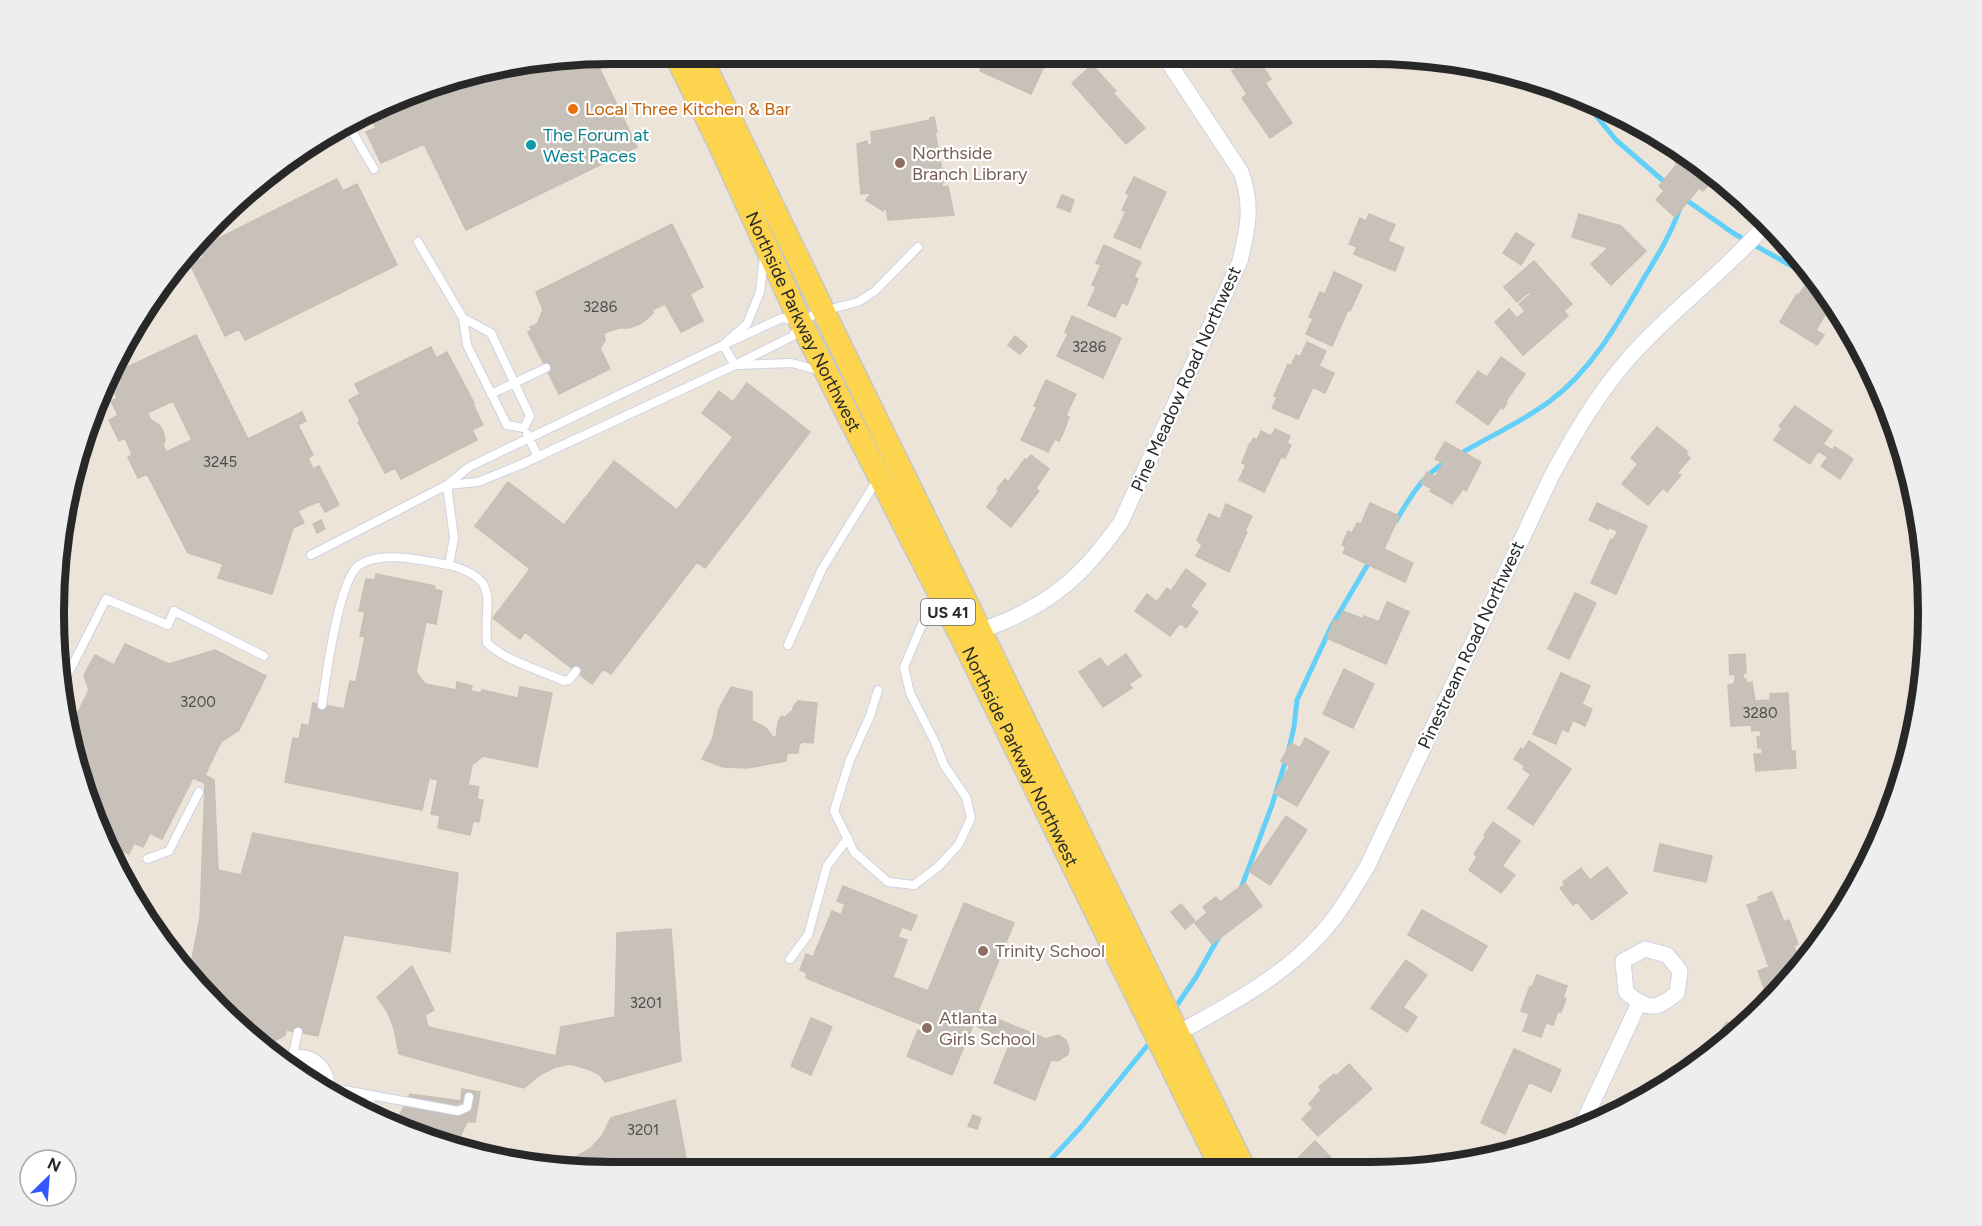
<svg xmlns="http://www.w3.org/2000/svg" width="1982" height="1226" viewBox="0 0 1982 1226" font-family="Figtree,sans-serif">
<rect width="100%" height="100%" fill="#ece4d8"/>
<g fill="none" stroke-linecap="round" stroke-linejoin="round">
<path stroke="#62d0f8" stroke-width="5" d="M1579,95L1616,140L1668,185
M1682,197L1733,233L1813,278
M1458,455C1488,437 1522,422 1550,401C1592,370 1618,323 1644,278C1658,255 1671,234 1680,208
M1396,521C1410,497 1422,476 1447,461
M1240,891L1272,805L1288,753L1294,727L1297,700L1331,627L1371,559
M1173,1011L1196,977L1220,935
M1042,1169L1081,1127L1151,1041"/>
</g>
<path fill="#c7c1b9" stroke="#c7c0b2" stroke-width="1.5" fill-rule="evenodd" d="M987,56H1034L1046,62L1031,94L980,71Z
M1251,58H1257L1271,79L1265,83L1292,123L1270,138L1242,98L1247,94L1232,71Z
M595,59L637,147L466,230L424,144L381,163L366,132L376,128L370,117L434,84L579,60L582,65Z
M1092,65L1116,91L1113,93L1145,128L1126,144L1072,83Z
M934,117L937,132H935L944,182L942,183V187L948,186L954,215L888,220L886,206L883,211L866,200L871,193L861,194L857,144L867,141V145L872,144L871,132L930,120V118Z
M1682,154L1709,169L1719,179L1716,177L1703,191L1699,188L1675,217L1656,200L1664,191L1659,186L1677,164L1675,162Z
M1134,177L1166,192L1140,248L1114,237L1126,211L1122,210L1129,195L1126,193Z
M337,179L343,191L357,184L397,265L245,340L239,329L225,336L190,264L204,257L199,248Z
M1062,195L1074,200L1070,212L1057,207Z
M1369,214L1395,225L1388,241L1404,248L1395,271L1354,254L1357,247L1349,244L1360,218L1366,221Z
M1579,214L1621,226L1646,251L1611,285L1591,264L1608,248L1572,237Z
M672,224L703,287L690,294L703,321L681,332L665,304L652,310L653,313L649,317L640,324L629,328H619L604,333L605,341L600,348L610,369L559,394L528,332L532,330L530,327L537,324L543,310L536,292Z
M1516,233L1534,244L1521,265L1503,253Z
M1104,245L1141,262L1134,277L1138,279L1127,305L1122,302L1115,317L1088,305L1096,287L1092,285L1101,265L1096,263Z
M1534,261L1572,304L1564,311L1568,316L1523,355L1495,322L1509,309L1517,318L1525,311L1519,304L1531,294L1529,292L1517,302L1504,287Z
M1334,272L1362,285L1350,311L1348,310L1332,346L1306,334L1313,319L1309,317L1320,292L1325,294Z
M1810,278L1816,282L1839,313L1837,317L1827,311L1816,330L1824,335L1817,345L1780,322L1797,294L1799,295Z
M1072,316L1121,338L1103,378L1057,356L1068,334L1065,332Z
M196,335L248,439L302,412L306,421L298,425L313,455L308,458L313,469L319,466L339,505L325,512L319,501L298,511L304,523L293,528L272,594L218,578L223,564L188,553L147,474L138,478L128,457L132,455L125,438L119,441L109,420L118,415L111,401L117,398L112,388L120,385L114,373ZM173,401L192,440L166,452L163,445L165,440L163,431L159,425L151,420L147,413Z
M1015,336L1027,346L1020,354L1008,345Z
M1307,342L1326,351L1319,366L1334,373L1325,393L1313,387L1298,419L1272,408L1277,397L1274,396L1288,364L1291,366L1296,355L1300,357Z
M431,347L436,358L447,352L474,403L473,404L483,425L472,430L477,440L401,479L395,468L385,473L358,422L360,421L349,400L360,394L355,384Z
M1501,357L1525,374L1506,401L1507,403L1503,409L1501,407L1488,425L1456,402L1478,371L1487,377Z
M1046,380L1076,394L1066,415L1069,417L1063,433L1059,441L1055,439L1048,452L1021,440L1037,407L1034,406Z
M747,383L810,432L705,568L697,562L611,674L603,669L592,684L525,632L520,639L493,618L530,569L475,526L508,482L564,525L614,461L677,510L733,437L702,413L719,391L733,402Z
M1795,406L1832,431L1823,444L1832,450L1835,447L1853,459L1840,479L1821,466L1828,457L1818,451L1810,464L1774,440L1782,428L1779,426Z
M1657,427L1688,452L1686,454L1690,458L1677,473L1681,475L1667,492L1663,488L1648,505L1622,484L1638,464L1631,458Z
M1275,429L1290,436L1287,443L1291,445L1285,458L1281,457L1264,492L1239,480L1246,465L1242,463L1249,445L1254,438L1257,440L1261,431L1271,436Z
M1445,442L1481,462L1466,491L1463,489L1452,504L1430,491L1432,489L1421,483L1427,472L1435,477L1443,463L1435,459Z
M1031,455L1049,469L1036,488L1039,491L1011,527L987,507L999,491L997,489L1005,479L1008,482L1025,459L1027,460Z
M1370,503L1399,516L1384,549L1413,563L1405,582L1343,553L1346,547L1342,545L1348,531L1352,533L1357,523L1361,524Z
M1597,503L1647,526L1616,594L1591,583L1611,539L1613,540L1618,531L1608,527V529L1589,520Z
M1226,504L1252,516L1245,531L1247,532L1229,572L1196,556L1202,545L1197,540L1209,514L1220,519Z
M321,520L325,529L317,533L313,524Z
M1186,569L1206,584L1190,606L1198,612L1186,628L1180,623L1170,636L1135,611L1147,594L1157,602L1167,588L1171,591Z
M376,574L435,586L434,589L442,591L436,624L426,622L416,672L425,684L456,690L457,682L472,686L471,691L481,693L482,690L518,698L520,687L552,693L537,767L483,756L472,765L468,785L479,787L477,799L483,800L479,822L473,821L470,835L438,828L440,816L431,814L438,780L429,778L422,810L285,782L293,738L299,739L302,724L309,726L313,703L344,709L350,681L356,682L365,637L360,636L365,612L359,611L366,579L375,580Z
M1575,593L1596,603L1569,659L1548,649Z
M1387,602L1409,612L1386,664L1327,638L1334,620L1338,622L1343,611L1363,619L1364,616L1379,622Z
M125,644L169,664L215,650L266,676L239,730L221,742L205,775L214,780L218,870L241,875L253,833L458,873L450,952L344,935L318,1036L286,1030L285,1035L264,1047L182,960L183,957L192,959L200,918L205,783L193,778L162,839L150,833L143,847L134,843L129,854L110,845L84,792L79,767L83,760L78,758L72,724L89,690L84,675L95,655L114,665Z
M1126,654L1141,676L1129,684L1132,688L1103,707L1079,672L1100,658L1107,667Z
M1745,654L1746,673H1743L1744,679H1746V683L1752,682L1755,701L1770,700V694L1788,693L1791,751H1795L1796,768L1756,771L1754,754H1762V748H1758L1757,737H1761L1760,730L1752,731L1751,725L1731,726L1728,685L1734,684L1735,680V674L1730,675L1729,655Z
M1344,669L1374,684L1353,728L1323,714Z
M1561,673L1590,686L1582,704L1592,709L1585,726L1573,720L1568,732L1562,729L1556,744L1533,734Z
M731,687L752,692V721L765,727L773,737H776L778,722L782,716L784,718L793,710V707L798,701L817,703L813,743L802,742L799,745L798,753H787L786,761L747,768L723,767L702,759L713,738L719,709Z
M1305,738L1329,752L1297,806L1274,793L1290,766L1281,761L1291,743L1300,748Z
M1529,741L1571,769L1533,825L1508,808L1531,774L1523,769L1525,766L1514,759L1521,748L1523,750Z
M1286,816L1307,830L1270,885L1249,871Z
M1493,822L1520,841L1502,866L1515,875L1501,893L1469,870L1477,857L1474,854L1486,836L1484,835Z
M1660,844L1712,856L1706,882L1654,871Z
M1607,867L1627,893L1592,920L1577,902L1573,905L1560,888L1565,885L1563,882L1581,868L1590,880Z
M1245,883L1262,906L1212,944L1195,923L1207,913L1203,907L1216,897L1220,902Z
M843,886L917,916L911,930L902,927L898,937L907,940L893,977L928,991L964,903L1014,923L978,1011L1046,1039L1058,1035L1066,1040L1069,1048L1068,1054L1058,1061L1051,1060L1035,1100L994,1083L1009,1046L992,1040L995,1034L978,1027L983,1022L972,1017L970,1021L974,1023L952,1075L907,1056L918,1030L927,1034L930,1028L806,978L807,973L800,970L806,954L813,957L832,911L841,915L845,904L837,901Z
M1772,892L1784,922L1789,920L1798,944L1794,946L1801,965L1788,971L1790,977L1780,988L1766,993L1758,971L1769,967L1747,905L1759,901L1758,897Z
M1181,904L1195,921L1185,929L1171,912Z
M1422,910L1487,946L1472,971L1408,935Z
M671,929L681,1061L605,1082L599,1074L588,1069L570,1064L555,1067L538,1076L524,1088L399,1054L394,1028L387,1011L377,997L412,966L434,1010L425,1015L428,1027L556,1056L561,1027L615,1017L617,933Z
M1406,960L1427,975L1403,1007L1417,1017L1407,1032L1371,1008Z
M1537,975L1567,986L1563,998L1566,999L1561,1012L1558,1011L1553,1025L1546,1023L1541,1037L1523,1031L1529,1014L1521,1011L1530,986L1532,987Z
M811,1018L832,1027L811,1075L791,1066Z
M1727,1022L1739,1031L1702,1058L1710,1048L1709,1047Z
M1514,1049L1561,1070L1551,1092L1529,1082L1505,1134L1481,1123Z
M1349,1064L1372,1089L1318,1136L1302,1119L1313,1108L1309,1104L1321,1090L1319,1087L1334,1074L1336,1076Z
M462,1089L480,1092L475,1122H467L456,1145L394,1127L410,1094L461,1101Z
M675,1100L686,1158L655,1168L544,1167L549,1157L563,1159L576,1157L590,1149L602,1136L611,1118Z
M973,1115L981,1118L977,1129L968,1126Z
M1315,1141L1333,1160L1323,1170H1300L1293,1163Z"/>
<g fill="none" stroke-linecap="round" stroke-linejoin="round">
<g stroke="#ced2e3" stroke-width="10">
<path id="lane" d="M353,133L374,169
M418,242L463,318L467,345L507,425L524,428
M463,318L491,333L530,416L524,428
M798,326L793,336L735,365L723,345L782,318L800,321L823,311L858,302L875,291L918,247
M491,394L546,368
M527,434L538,457
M447,485L454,538L449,565C503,580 483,600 487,643C508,662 537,669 564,681L569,680L576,671
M448,485L478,482L520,465L735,365L792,363L820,371
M311,555L447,485L469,467L723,345L747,324L760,292L764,256
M788,645L822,569L877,480
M65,680L106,599L168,625L174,611L264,656
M878,690L870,716L850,760L834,811L854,852L888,882L914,885L938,867L959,844L971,818L966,797L944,765L935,742L910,693L904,667L935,594
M322,705C326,677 338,583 358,566C380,549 425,561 449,565
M147,859L169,851L199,792
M790,959L808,935L827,866L848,838
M292,1058L298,1032
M327,1087L458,1111L467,1107L469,1097
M366,1110L373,1095"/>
</g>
<g stroke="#ced2e3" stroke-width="17">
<path id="street" d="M973,634C990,627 1008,621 1024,612C1068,590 1093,561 1121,522L1240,261C1248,228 1253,205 1241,172L1165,57
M1645,949L1667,955L1680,971L1677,993C1655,1011 1647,1010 1626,992L1623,961Z
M1171,1037C1221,1009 1277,981 1316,939C1337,918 1351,893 1367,867L1552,475C1575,433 1598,393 1630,357C1672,309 1725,272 1767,223
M283,1062C304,1050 327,1063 327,1088
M1582,1125L1639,1003"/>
</g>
<g stroke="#c7c7c7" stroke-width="25">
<g id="primary">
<path id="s1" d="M675,54L720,145L800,321L962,638L1222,1170"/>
<path d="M699,54L837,339L1245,1170"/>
</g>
</g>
<use href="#lane" stroke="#fff" stroke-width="8"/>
<use href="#street" stroke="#fff" stroke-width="15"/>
<use href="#primary" stroke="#fcd44e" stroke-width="22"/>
</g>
<circle fill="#e8710a" stroke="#fff" stroke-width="2" cx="573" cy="109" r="6"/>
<circle fill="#0f9aa8" stroke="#fff" stroke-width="2" cx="531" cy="145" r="6"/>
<g fill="#8d6e63" stroke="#fff" stroke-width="2">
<circle cx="900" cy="163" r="6"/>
<circle cx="983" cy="951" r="6"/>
<circle cx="927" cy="1028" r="6"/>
</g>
<g text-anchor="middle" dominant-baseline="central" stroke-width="4.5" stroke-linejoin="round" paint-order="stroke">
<g font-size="15" fill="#504e4c">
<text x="600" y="307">3286</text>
<text x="1089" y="347">3286</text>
<text x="220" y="462">3245</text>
<text x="198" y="702">3200</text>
<text x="1760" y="713">3280</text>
<text x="646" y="1003">3201</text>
<text x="643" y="1130">3201</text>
</g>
<rect fill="#fff" stroke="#686868" stroke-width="1.5" x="921" y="599" width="54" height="26" rx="4.5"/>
<g font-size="16" font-weight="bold" fill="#282828">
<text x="948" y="612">US 41</text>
</g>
<g font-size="18" fill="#c56008" stroke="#fff" text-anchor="start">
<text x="585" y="109">Local Three Kitchen &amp; Bar</text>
</g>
<g font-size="18" fill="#0d838f" stroke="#fff" text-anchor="start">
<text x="543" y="135">The Forum at<tspan x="543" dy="21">West Paces</tspan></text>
</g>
<g font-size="18" fill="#785e54" stroke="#fff" text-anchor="start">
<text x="912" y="153">Northside<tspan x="912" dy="21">Branch Library</tspan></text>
<text x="995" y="951">Trinity School</text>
<text x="939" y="1018">Atlanta<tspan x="939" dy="21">Girls School</tspan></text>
</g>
<g font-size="18" fill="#282828" stroke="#fff">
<text stroke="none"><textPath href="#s1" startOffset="297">Northside Parkway Northwest</textPath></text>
<text transform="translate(1186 379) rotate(-66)">Pine Meadow Road Northwest</text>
<text transform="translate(1471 645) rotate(-65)">Pinestream Road Northwest</text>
<text stroke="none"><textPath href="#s1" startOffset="783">Northside Parkway Northwest</textPath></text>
</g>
</g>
<path d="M0 0H1982V1226H0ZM612 64H1370A548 548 0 0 1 1918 612V614A548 548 0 0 1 1370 1162H612A548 548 0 0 1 64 614V612A548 548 0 0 1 612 64Z" fill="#eee" fill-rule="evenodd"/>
<path fill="none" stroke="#282828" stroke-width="8" d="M612 64H1370A548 548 0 0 1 1918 612V614A548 548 0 0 1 1370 1162H612A548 548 0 0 1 64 614V612A548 548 0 0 1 612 64Z"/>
<g transform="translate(48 1178) rotate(25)"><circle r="28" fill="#ffffff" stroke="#a9a9a9" stroke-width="1.5"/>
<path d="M0-4.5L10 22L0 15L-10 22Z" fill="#3358ff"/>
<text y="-9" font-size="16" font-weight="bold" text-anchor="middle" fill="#282828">N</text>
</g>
</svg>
